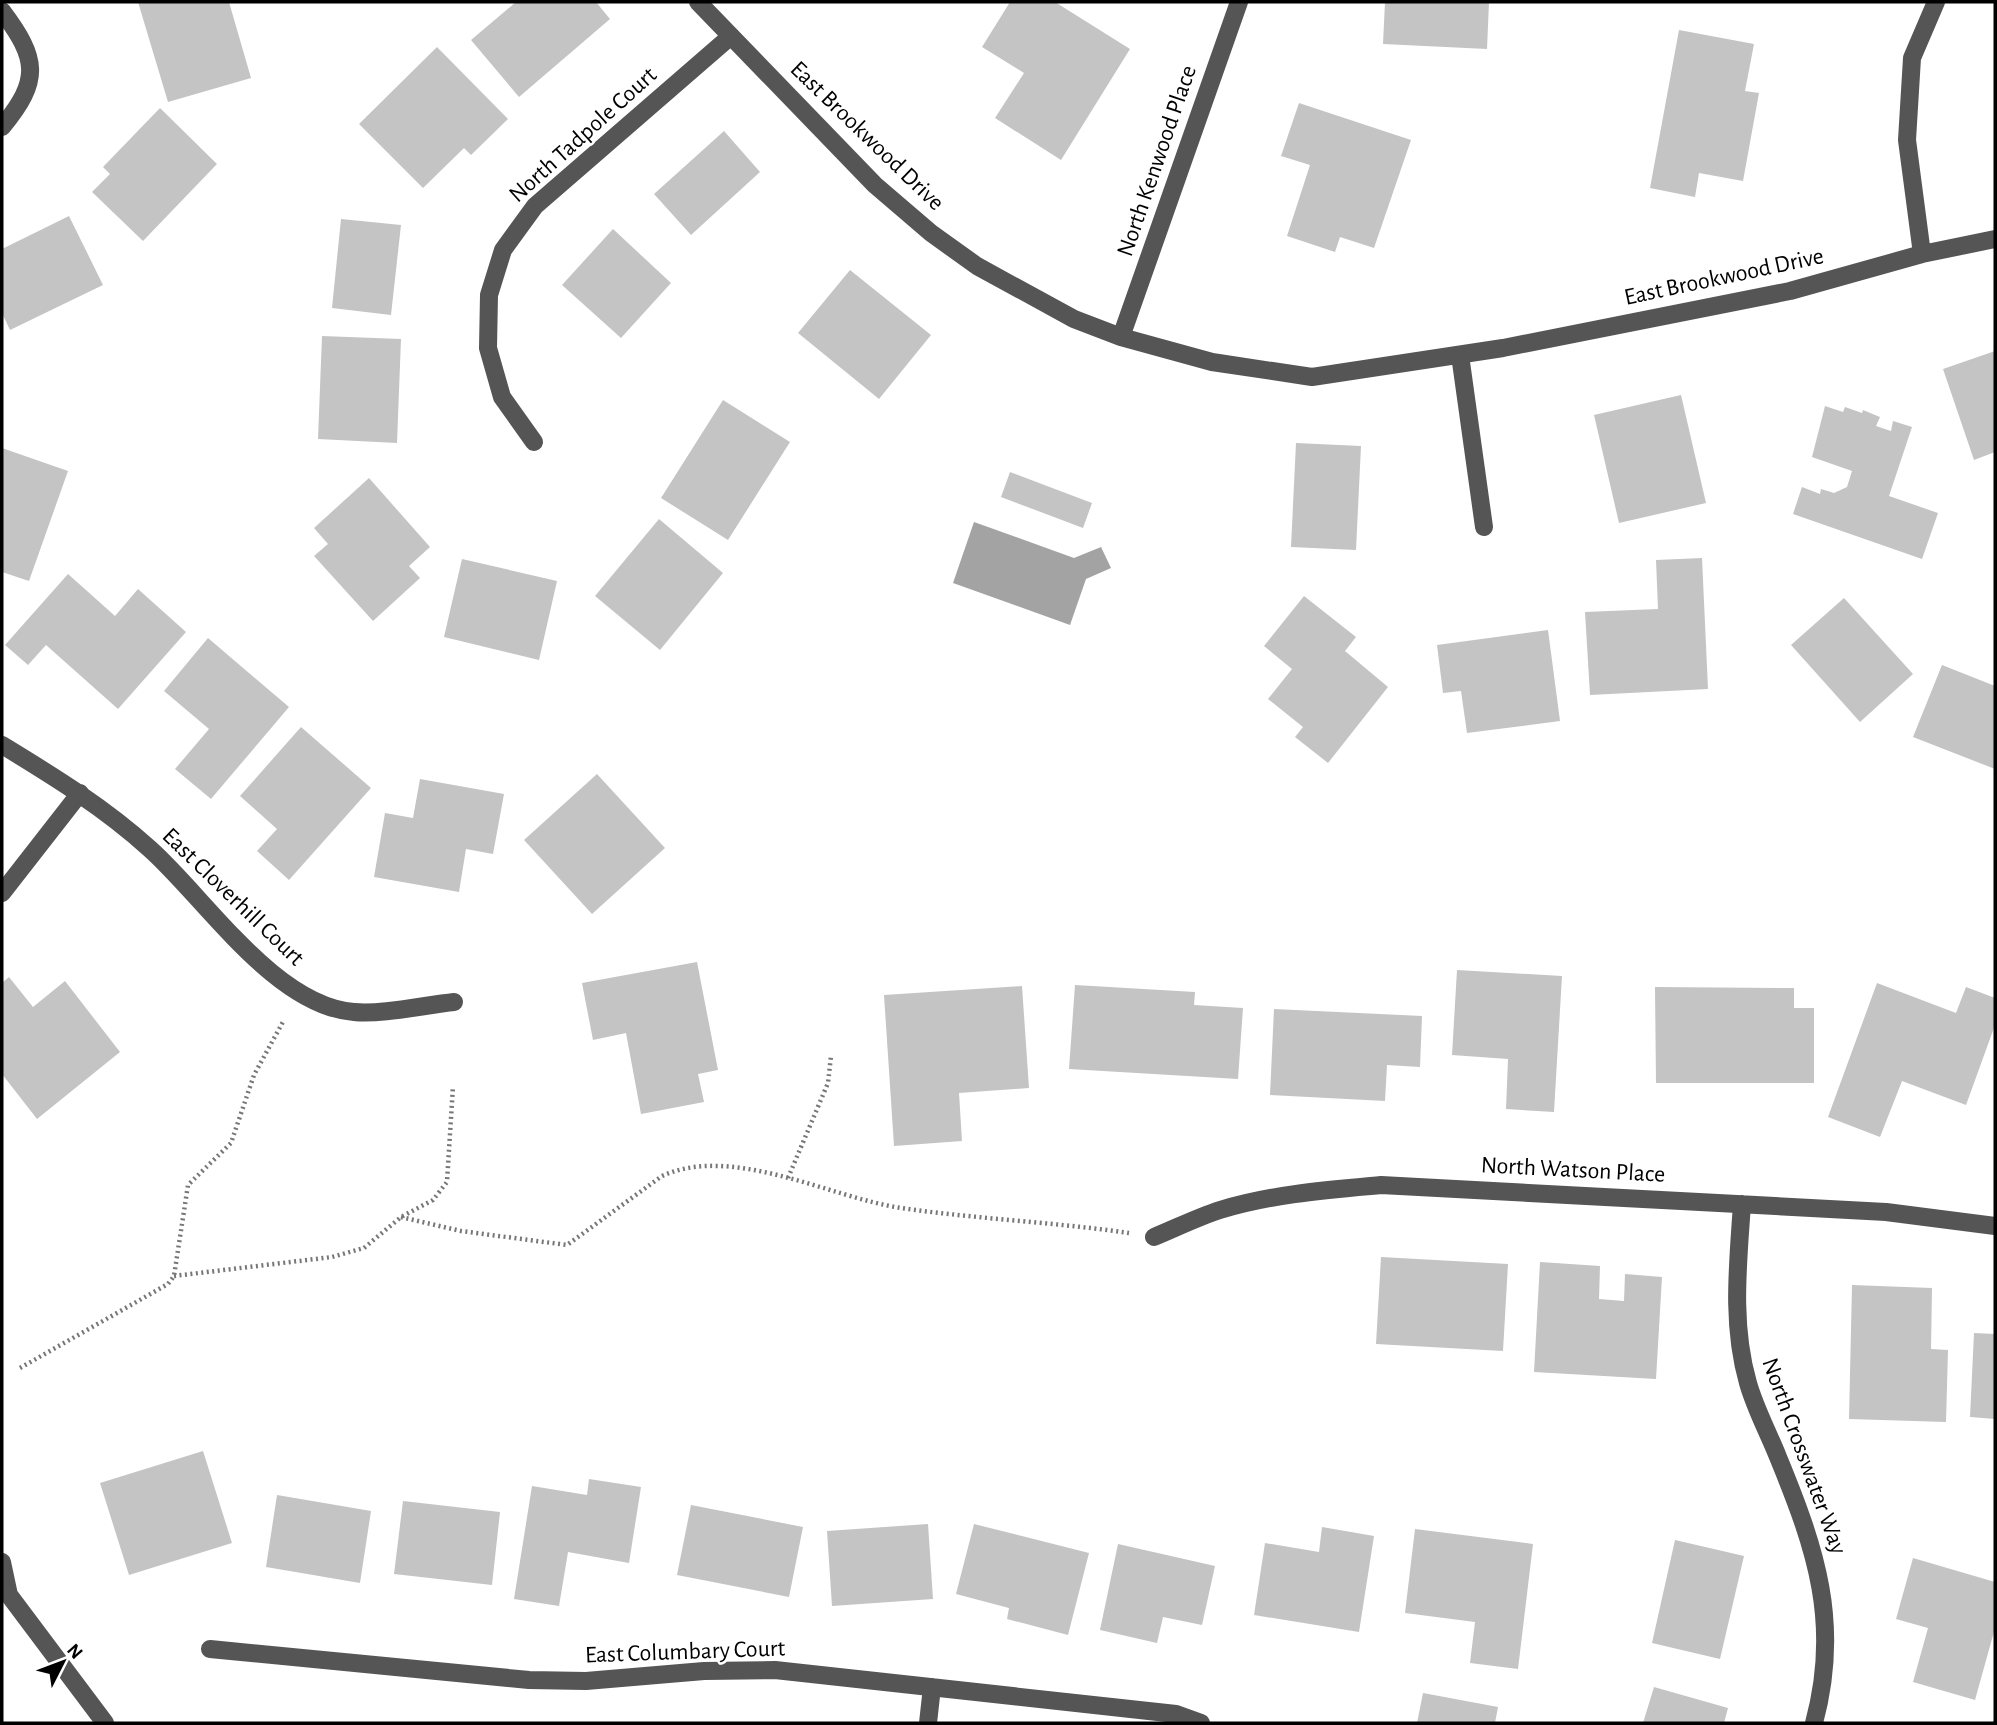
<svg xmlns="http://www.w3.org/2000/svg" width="1997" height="1725" viewBox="0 0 1997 1725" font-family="'Alegreya Sans',sans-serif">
<rect width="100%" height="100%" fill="#fff"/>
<path fill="#a3a3a3" d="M974,522L1074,558L1101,547L1111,568L1086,579L1070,625L953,583Z"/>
<path fill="#c4c4c4" d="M138,2H229L251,78L168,102Z
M516,2H596L610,19L519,97L471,40Z
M1010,2H1055L1130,49L1061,160L995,118L1024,73L982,47Z
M1385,2H1489L1487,49L1383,44Z
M1679,30L1754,44L1745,91L1759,93L1743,181L1699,173L1695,197L1650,188Z
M437,47L508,119L471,155L464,148L423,188L359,124Z
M1299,103L1411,140L1374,248L1340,237L1335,252L1287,236L1310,165L1281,156Z
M160,108L217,164L143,241L92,192L110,174L103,167Z
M724,131L760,172L691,235L654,194Z
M69,216L103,285L10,330L2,313V249Z
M341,219L401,225L391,315L332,308Z
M613,229L671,283L621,338L562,285Z
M850,270L931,335L879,399L798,333Z
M322,336L401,339L397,443L318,439Z
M1995,351V452L1974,460L1943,369Z
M1681,395L1706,503L1619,523L1594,415Z
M723,400L790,442L728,540L661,498Z
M1825,406L1843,412L1845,407L1862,413L1863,410L1880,417L1876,426L1891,431L1893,421L1912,427L1889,496L1938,513L1922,559L1793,514L1802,487L1820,494L1821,489L1834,493L1847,487L1852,471L1812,457Z
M1296,443L1361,446L1356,550L1291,547Z
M2,448L68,471L29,581L2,572Z
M1010,472L1092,503L1083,528L1001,497Z
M369,478L430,547L409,566L420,578L373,621L314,556L328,544L314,528Z
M659,519L723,573L660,650L595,596Z
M1702,558L1708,689L1590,695L1585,612L1658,609L1656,560Z
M462,559L557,581L539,660L444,637Z
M68,574L115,616L138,589L186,632L118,709L46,645L28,665L5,645Z
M1304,596L1356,637L1345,651L1388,687L1328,763L1295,737L1303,727L1268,699L1292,669L1264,646Z
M1844,598L1913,674L1860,722L1791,645Z
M1548,630L1560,721L1467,733L1461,691L1443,693L1437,645Z
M208,638L289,707L211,799L175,769L209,729L164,691Z
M1942,665L1995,686V769L1913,737Z
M301,727L371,788L289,880L257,851L277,829L240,796Z
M597,774L665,848L592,914L524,840Z
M420,779L504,794L493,854L466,849L459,892L374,877L385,813L413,818Z
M697,962L718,1070L698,1074L704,1102L641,1114L626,1033L593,1040L582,983Z
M1457,970L1562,976L1554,1112L1506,1109L1508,1059L1452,1055Z
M9,977L33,1007L65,981L120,1052L37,1119L2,1074V983Z
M1877,983L1956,1013L1966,987L1995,998V1025L1966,1105L1902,1081L1880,1137L1828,1117Z
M1075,985L1195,992L1194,1005L1243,1008L1238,1079L1069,1069Z
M1022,986L1029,1088L959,1093L962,1141L894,1146L884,995Z
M1655,987L1794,988V1008H1814V1083H1656Z
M1274,1009L1422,1016L1420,1067L1387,1065L1385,1101L1270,1095Z
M1381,1257L1508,1264L1503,1351L1376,1344Z
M1540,1262L1600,1266L1599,1299L1624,1301L1625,1274L1662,1277L1656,1379L1534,1372Z
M1852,1285L1932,1288L1931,1349L1948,1350L1946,1422L1849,1419Z
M1974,1333L1995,1334V1419L1970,1417Z
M203,1451L232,1543L129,1575L100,1483Z
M589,1479L641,1487L629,1563L568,1552L559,1606L514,1599L532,1486L587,1495Z
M277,1495L371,1511L360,1583L266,1567Z
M403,1501L500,1512L492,1585L394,1574Z
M691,1505L803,1527L789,1597L677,1575Z
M928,1524L933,1599L832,1606L827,1531Z
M974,1524L1089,1553L1068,1635L1007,1619L1009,1608L956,1594Z
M1322,1527L1374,1536L1359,1632L1254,1615L1265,1543L1319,1552Z
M1415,1529L1533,1544L1518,1669L1470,1663L1475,1622L1405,1613Z
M1675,1540L1744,1556L1720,1659L1652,1643Z
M1118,1544L1215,1566L1202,1625L1163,1617L1157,1643L1100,1630Z
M1913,1558L1995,1582V1628L1975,1700L1913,1682L1928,1628L1896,1619Z
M1654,1687L1728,1708L1724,1723H1643Z
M1423,1693L1498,1707L1495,1723H1417Z"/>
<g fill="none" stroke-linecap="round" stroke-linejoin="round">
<path stroke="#777" stroke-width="4.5" stroke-dasharray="2 3.5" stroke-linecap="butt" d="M788,1178L828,1083L831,1056
M401,1217L461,1231L567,1245L662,1176C732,1144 829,1197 901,1208C977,1219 1053,1222 1129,1233
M174,1276L332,1257L364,1248L401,1217L433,1200L447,1182L453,1086
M20,1368L168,1284L174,1276L188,1185L231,1143L254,1075L284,1020"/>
<path stroke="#555" stroke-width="18" d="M698,2L875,185L931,233L977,266L1074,319L1121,337L1212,362L1312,377L1503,348L1790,291L1922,254L1995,239
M2,11C38,59 41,80 2,127
M1922,254L1907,140L1912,58L1936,2
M1121,337L1239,2
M1460,355L1484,527
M534,442L502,397L488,348L489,295L503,250L535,206L731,36
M2,745C53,776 105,808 150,849C205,898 275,1006 354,1012C381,1015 425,1005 454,1002
M2,893L80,793
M1742,1204C1738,1264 1731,1324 1748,1383C1755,1408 1768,1432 1778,1457C1816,1549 1841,1624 1814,1723
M1154,1237C1176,1228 1198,1217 1220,1210C1273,1194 1326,1190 1381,1185L1886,1212L1995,1226
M2,1562L9,1595L105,1723
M210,1649L529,1680L586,1681L704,1671L775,1670L1176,1714L1201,1723
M928,1723L932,1687"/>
</g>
<g text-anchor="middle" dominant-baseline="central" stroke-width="5" stroke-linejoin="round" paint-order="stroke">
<g font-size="24" fill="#000" stroke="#fff">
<text transform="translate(583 135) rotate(-42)">North Tadpole Court</text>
<text transform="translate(867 136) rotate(44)">East Brookwood Drive</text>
<text transform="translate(1157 161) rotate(-71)">North Kenwood Place</text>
<text transform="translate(1724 277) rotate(-12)">East Brookwood Drive</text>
<text transform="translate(233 897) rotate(44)">East Cloverhill Court</text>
<text transform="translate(1573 1170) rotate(3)">North Watson Place</text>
<text transform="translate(1804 1456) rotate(70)">North Crosswater Way</text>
<text transform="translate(685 1652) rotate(-2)">East Columbary Court</text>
</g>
</g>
<rect width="1997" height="1725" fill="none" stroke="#000000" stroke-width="7"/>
<g transform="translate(63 1662) rotate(48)" stroke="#ffffff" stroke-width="5" paint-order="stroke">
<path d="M0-5L12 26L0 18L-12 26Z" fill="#000000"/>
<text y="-10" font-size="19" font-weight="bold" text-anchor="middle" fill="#000000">N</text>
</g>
</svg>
